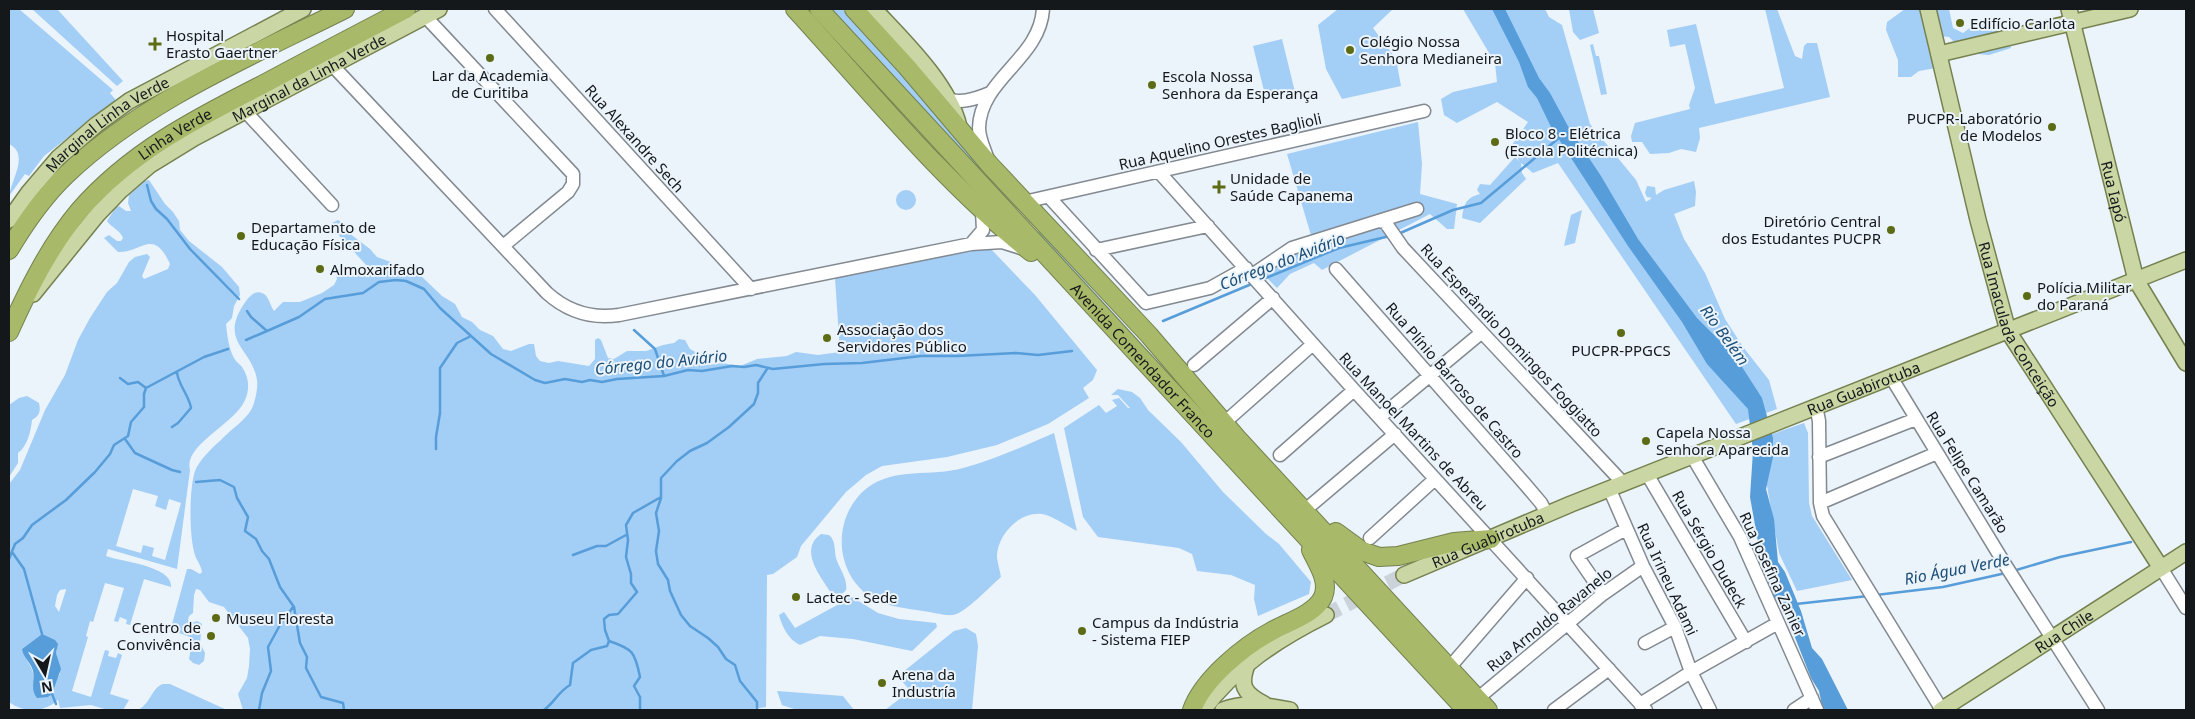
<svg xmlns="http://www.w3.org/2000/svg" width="2195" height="719" viewBox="0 0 2195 719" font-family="'Noto Sans',sans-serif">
<rect width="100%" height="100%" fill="#ebf3fb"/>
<path fill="#a3cef6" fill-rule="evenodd" d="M9,9H19L113,90L110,93L115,99V101L44,156L29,176L25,174L9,196C11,180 30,154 9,144Z
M32,9H57L123,81L117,86Z
M827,9H845L1012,201L1006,207Z
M1338,9H1393L1373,28L1396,59L1401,86L1342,99L1326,69L1318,25Z
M1463,9H1545L1549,17L1562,25L1590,124L1636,180L1646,202L1652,198L1647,197L1645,193L1647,186L1655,187L1656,195L1664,190L1694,181L1696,192L1695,206L1674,214L1684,239L1705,273L1725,319L1743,347L1769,380L1777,409L1736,424L1558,163L1533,173L1521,163L1522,173L1526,179L1480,223L1462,218C1464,205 1465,198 1480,194L1477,190L1480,184L1490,185L1515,157L1519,161L1512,145L1528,122L1497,102L1457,123L1444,115L1441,99L1453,92L1497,82L1495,63Z
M1569,9H1593L1599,33L1580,40L1573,32Z
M1765,9H1777L1795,56L1802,59L1804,46L1807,43H1817L1830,97L1699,128L1700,138L1696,152L1681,149L1669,153L1650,154L1642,142H1632L1631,136L1635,123L1690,109L1689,105L1695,88L1685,44L1670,47L1667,30L1696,24L1715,104L1784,88Z
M1905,9H1949L1953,28L1963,33L1979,21L1991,25L1999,32L2008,36L2011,48L1989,55L1966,53L1949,37L1938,36L1936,68L1919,71L1911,77H1898V60L1886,30L1887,22Z
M1282,39L1295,92L1266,99L1253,46Z
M1593,44L1596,56H1599L1607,94L1601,95L1590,45Z
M1418,122L1422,164L1420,194L1457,204L1454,229H1447L1430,214L1322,270L1314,263L1290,274L1277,288L1261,272L1313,242L1287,154Z
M149,180L165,204L173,212L179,221L180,230L189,241L222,267L239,287L240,295L234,306L232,318L226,324C227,335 229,349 234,358C236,362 240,364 242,367C249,377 250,389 245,400C235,424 183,445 190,470L177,569L108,549L106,556C122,562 173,566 171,587L144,579L130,625L126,624L127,620L120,617L118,622L114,621L124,588L105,583L93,622L90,621L86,636L88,637L72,691L91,697L105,650L109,651L108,656L116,658L118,653L122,655L110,694L129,700L123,710H108L91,705L60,708L58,700C43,713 24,713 9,702V484L20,470L45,410L65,375L78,340L90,318L107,292L117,283L129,262L135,257L147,254L150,257L142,276L144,279L168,269L170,264C153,227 142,253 118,252L104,238L109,235L117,241H121L123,238C120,230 112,228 107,221L116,207L119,206L126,211H131L128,203L129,195L144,181ZM133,489L158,496L155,506L166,510L169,499L181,503L165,560L152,556L154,548L143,545L141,553L116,546ZM66,589V590L59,612L55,606L57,595L60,590ZM42,634L57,648L56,653L60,674C54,682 56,691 48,697L33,680C35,667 25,661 22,649Z
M896 200a10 10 0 1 1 20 0a10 10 0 1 1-20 0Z
M1582,210L1575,243L1564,246L1571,215Z
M338,220L343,223L349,233L370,249L377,257L391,262L395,267L406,268L419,274L442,296L455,304L462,317L472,322L480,330L493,336L503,349L511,351L529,344H534L536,356L540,361L549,363L558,361L589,366L595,359V340L598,338L601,340L608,358L614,359L627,351H646L663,345L674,343L679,339L685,340L690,349L701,355L704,362L708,365L722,363L740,366L757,359L787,356L796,352L818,355L840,352L835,278L912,261L990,248L1035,295L1097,370L1093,380L1083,388L1089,398L1048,424L997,445L947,457L882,466L866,475L846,492L801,546L797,557L773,574L767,575L766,707L748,710H243L238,694L247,678L249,666L250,649L248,638L224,607L209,602L200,590L196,589L194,595L193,613L189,616L188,620L192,623L197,621L202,624L200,643L205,653L204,661L199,665L193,663L189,659L192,641L190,637L174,631L171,628L187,569H191L200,574L202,572C201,565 197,561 195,555C189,537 189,489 195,471C200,459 212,448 222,439C232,428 250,418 254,403C256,396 258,387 257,380C252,347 217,342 246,301C250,296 255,290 262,293C269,295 270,306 274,311L283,302H300L322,293L334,285L337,279L336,273L344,266L348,268L352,276L356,277L366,271L367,266L334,230L332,223Z
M1039,231L1174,379L1171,382L1033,235Z
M1118,389L1132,392L1140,398L1148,410L1181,442L1223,492L1266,534L1279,544L1311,582L1309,594L1258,616L1254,599L1255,585L1231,575L1197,571L1192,554L1179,548L1098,537L1083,517L1064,428L1099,405L1106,413L1117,406L1112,400L1119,398L1128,408H1130L1118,395H1111Z
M27,396L39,403C41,412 39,416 32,420C31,431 27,447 18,453V463L9,477V405L19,398Z
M1804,423L1808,433L1809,503L1812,516L1852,580L1797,591L1779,553L1765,475L1764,437Z
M1054,433L1077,531C1067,526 1053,516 1042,514C1019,511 996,536 997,558C998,565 1000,571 1001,577C990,586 966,613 953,615C945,616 932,612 923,611C906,608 884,607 869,596C833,570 833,515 867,488C894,467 932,477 963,468C994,460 1024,446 1054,433Z
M821,534L829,535C836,541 834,549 836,558C839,568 848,579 846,590C842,595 836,597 831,593C821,577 798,550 821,534Z
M852,597L878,613L899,619L936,623L937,627L912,651L853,639L820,636L800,645C789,640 782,627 779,615L784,612L795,628Z
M966,628L976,634L978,646L972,710H885L910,691L898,676L954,631Z
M163,684H170L227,710H138C152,702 151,688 163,684Z
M777,691L843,696L854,710H797L782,705Z"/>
<path fill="#579dd9" d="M1492,9H1505L1539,78L1550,93L1569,128L1601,176L1638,239L1697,318L1735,356L1762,398L1773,438V457L1766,489L1774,519L1778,562L1785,572L1801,611L1812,648L1822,659L1848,710H1823L1819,691L1811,678L1785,612L1766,587L1750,497L1753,451L1748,409L1707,364L1682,322L1628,246L1551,127L1537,98L1528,87L1519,62Z
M42,634L55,640L58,644L56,653L61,669L52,694L48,697L37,698C30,690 35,680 33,671C31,662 23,658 22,649Z"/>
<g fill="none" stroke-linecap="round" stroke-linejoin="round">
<path stroke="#579dd9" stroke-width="2.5" d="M147,185L151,201L156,209L167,219L190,249L239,299
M1398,234L1453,210L1481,203L1560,137
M1261,280L1339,248L1390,236
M247,311L251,317L267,331L299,317L325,299L363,293L379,282L396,280L406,281L424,289L440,308L491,354L535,380L545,383L565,379L582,382L590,380L602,382L617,379L664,376L688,370L702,371L732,366L744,367L756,365L773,369L824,364L862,363L921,356H957L1016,353L1038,355L1072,351
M1163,321L1254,283
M634,330L655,349L664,376
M246,340L267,331
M120,378L128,384L138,382L146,388
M172,427L178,423L191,408C189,395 178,385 177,372
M125,439L135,453L172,470L180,472
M436,449V437L440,413V368L457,343L469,337
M196,482L220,480L234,487L237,498L248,517L245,531L256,539L262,551L269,559L280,587L294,607L300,643L307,657L306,668L321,697L343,703L344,710
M661,498L656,513L659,531L656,551L658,564L668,580L670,591L681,615L690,626L708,638L718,647L726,659L735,665L740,681L757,702V710
M12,552L24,569L42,634
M573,555L597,546H606L626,535
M9,559L15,544L23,538L32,525L66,500L95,472L110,454L114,445L128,436L131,422L144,407V394L146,388L204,357L228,349
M2013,571L2060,557L2131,542
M1876,595L1943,587L2006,573
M1796,604L1868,596
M609,641L605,630L604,619L609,615L618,614L637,592L631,583V574L626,557L628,540L626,525L633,513L661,497V478L677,461L690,451L707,443L729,427L754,404L758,393V383L767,369
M609,641C633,649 635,652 640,677L634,686L640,697V710
M52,694L56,704
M259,710L262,693L271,671L268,647L280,625L293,607
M544,710C554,703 559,691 570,685L573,663L591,650L607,646L609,641"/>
<path stroke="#cbd2d9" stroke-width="15" stroke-dasharray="15 8" stroke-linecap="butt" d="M1326,615L1404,575"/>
<g stroke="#828990" stroke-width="15">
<path id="minor" d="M495,9L751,289
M425,16L573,174V184L568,192L503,246
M332,65L547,293C568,312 591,319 619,315L971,244L1002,242L1021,248
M942,98C960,104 973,100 990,93
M245,111L332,205
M987,157C984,148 979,138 979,128C980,79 1040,59 1043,9
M1159,172L1354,390L1646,710
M1049,197L1146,303L1210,288L1246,268
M1024,202L1424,111
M1378,221L1385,222L1403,248L1623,483
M971,244L983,230L982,211
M1096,250L1208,226
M1336,269L1524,483L1541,503L1547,514
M1252,275L1292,248L1417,209
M1194,365L1273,298
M1891,377L2006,566L2098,710
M1816,406L1819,421L1820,503L1823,516L1942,710
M1380,417L1481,333
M1224,423L1313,344
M1280,455L1354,390
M1692,456L1740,537L1817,710
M1819,457L1916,419
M1647,474L1746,642
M1609,488L1643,566L1675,627L1691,672L1710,710
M1820,503L1937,453
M1304,511L1395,434
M1370,538L1435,479
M2161,568L2186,608
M1603,594L1577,556L1626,529
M1645,643L1675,627
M1449,668L1527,578
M1477,699L1603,594L1643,566
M1640,704L1691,672L1778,623
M1554,710L1609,669
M1794,710L1812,698"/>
</g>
<g stroke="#75814e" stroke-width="18">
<g id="major">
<path d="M874,9C903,40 950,85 959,127"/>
<path id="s1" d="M1928,9L1978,220L2008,331L2161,568"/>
<path id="s2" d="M2069,9L2136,280L2186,363"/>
<path d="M1939,54L2130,9"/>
<path id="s3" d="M9,220L29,192L58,158L96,125L129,101L303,9"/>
<path id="s4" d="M33,294L97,215L120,191L150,165L194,138L439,9"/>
<path id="s5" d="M1404,575L1571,504L2186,260"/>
<path d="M1248,662C1239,685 1243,693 1264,704"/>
<path d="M1203,710C1235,667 1278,639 1326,615"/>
<path d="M1223,710C1245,701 1267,706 1290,710"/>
<path id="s6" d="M1941,710L2186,552"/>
</g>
</g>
<g stroke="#75814e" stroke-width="20">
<g id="highway">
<path d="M795,9C871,92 943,182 1031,252"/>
<path id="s7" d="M819,9L1466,710"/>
<path d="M854,9L907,67L989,164L1149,335L1237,438L1488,710"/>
<path d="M9,250C25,223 43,197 66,175C142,102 251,56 345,9"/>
<path id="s8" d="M9,332C28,290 49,247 79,211C129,153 195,119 262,85C310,59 358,34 406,9"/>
<path d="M1336,532L1362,551L1379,557L1398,556L1454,542L1491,539"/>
<path d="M1192,710C1203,679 1244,646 1272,631C1288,622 1315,614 1323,597C1330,581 1317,563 1311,550"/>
</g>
</g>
<use href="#minor" stroke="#fff" stroke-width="12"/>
<use href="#major" stroke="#cbd6a5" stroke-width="15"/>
<use href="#highway" stroke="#a8ba69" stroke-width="18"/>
</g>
<g fill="#5c6b14" stroke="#ebf3fb" stroke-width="2">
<circle cx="1960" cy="23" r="5"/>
<path d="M152.5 36.5h5v5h5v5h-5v5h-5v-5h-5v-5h5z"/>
<circle cx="1350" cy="50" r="5"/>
<circle cx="490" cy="58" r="5"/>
<circle cx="1152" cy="85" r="5"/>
<circle cx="2052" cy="127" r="5"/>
<circle cx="1495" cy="142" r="5"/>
<path d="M1216.5 179.5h5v5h5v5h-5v5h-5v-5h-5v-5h5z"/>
<circle cx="1891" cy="230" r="5"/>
<circle cx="241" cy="236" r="5"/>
<circle cx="320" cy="269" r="5"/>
<circle cx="2027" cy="296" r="5"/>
<circle cx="1621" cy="333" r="5"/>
<circle cx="827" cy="338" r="5"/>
<circle cx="1646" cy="441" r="5"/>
<circle cx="796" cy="597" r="5"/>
<circle cx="216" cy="618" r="5"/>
<circle cx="1082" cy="631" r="5"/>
<circle cx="211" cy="636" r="5"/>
<circle cx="882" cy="683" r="5"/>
</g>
<g text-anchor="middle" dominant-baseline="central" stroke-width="4" stroke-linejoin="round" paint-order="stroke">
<g font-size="15" fill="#15181b" stroke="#ebf3fb" text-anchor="start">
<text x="1970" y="23">Edifício Carlota</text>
<text x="166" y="35">Hospital<tspan x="166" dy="17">Erasto Gaertner</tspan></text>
<text x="1360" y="41">Colégio Nossa<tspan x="1360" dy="17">Senhora Medianeira</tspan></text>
<text x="490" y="75" text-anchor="middle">Lar da Academia<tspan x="490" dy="17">de Curitiba</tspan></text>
<text x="1162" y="76">Escola Nossa<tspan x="1162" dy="17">Senhora da Esperança</tspan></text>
<text x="2042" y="118" text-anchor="end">PUCPR-Laboratório<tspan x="2042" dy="17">de Modelos</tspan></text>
<text x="1505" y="133">Bloco 8 - Elétrica<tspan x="1505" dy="17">(Escola Politécnica)</tspan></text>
<text x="1230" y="178">Unidade de<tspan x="1230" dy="17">Saúde Capanema</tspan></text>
<text x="1881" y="221" text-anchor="end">Diretório Central<tspan x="1881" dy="17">dos Estudantes PUCPR</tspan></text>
<text x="251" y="227">Departamento de<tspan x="251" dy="17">Educação Física</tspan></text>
<text x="330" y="269">Almoxarifado</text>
<text x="2037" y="287">Polícia Militar<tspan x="2037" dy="17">do Paraná</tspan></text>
<text x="837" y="329">Associação dos<tspan x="837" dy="17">Servidores Público</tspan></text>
<text x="1621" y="350" text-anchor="middle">PUCPR-PPGCS</text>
<text x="1656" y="432">Capela Nossa<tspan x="1656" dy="17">Senhora Aparecida</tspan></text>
<text x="806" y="597">Lactec - Sede</text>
<text x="226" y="618">Museu Floresta</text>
<text x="1092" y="622">Campus da Indústria<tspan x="1092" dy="17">- Sistema FIEP</tspan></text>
<text x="201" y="627" text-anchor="end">Centro de<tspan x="201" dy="17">Convivência</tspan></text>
<text x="892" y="674">Arena da<tspan x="892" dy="17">Industría</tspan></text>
</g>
<g font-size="15" fill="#15181b" stroke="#ebf3fb">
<text stroke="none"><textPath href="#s4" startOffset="356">Marginal da Linha Verde</textPath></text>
<text stroke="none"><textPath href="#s3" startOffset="139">Marginal Linha Verde</textPath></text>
<text stroke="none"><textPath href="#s8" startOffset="264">Linha Verde</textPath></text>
<text transform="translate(635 138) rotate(48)">Rua Alexandre Sech</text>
<text transform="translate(1220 141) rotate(-13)">Rua Aquelino Orestes Baglioli</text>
<text stroke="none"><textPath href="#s2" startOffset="188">Rua Iapó</textPath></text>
<text stroke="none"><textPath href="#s1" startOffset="330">Rua Imaculada Conceição</textPath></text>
<text transform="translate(1512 340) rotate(47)">Rua Esperândio Domingos Foggiatto</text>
<text stroke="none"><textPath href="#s7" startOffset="478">Avenida Comendador Franco</textPath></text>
<text transform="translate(1455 380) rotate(49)">Rua Plínio Barroso de Castro</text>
<text stroke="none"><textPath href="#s5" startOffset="496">Rua Guabirotuba</textPath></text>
<text transform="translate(1414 431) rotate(47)">Rua Manoel Martins de Abreu</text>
<text transform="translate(1968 472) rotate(58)">Rua Felipe Camarão</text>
<text stroke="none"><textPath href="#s5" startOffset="91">Rua Guabirotuba</textPath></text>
<text transform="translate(1710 549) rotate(60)">Rua Sérgio Dudeck</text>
<text transform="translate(1773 574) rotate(65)">Rua Josefina Zanier</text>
<text transform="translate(1668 579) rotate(65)">Rua Irineu Adami</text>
<text transform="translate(1549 619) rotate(-39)">Rua Arnoldo Ravanelo</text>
<text stroke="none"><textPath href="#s6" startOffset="146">Rua Chile</textPath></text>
</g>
<g font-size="16" font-style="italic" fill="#1c4e77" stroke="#ebf3fb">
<text transform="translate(1282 261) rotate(-21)">Córrego do Aviário</text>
<text transform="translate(1725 335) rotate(54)">Rio Belém</text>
<text transform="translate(661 362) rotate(-6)">Córrego do Aviário</text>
<text transform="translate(1957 569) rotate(-11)">Rio Água Verde</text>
</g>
</g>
<rect width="2195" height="719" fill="none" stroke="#15181b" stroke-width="20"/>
<g transform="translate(45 674) rotate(171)" stroke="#ebf3fb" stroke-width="4" paint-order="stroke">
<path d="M0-4L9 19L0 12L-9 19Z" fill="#15181b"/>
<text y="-8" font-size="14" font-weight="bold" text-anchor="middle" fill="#15181b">N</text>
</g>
</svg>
